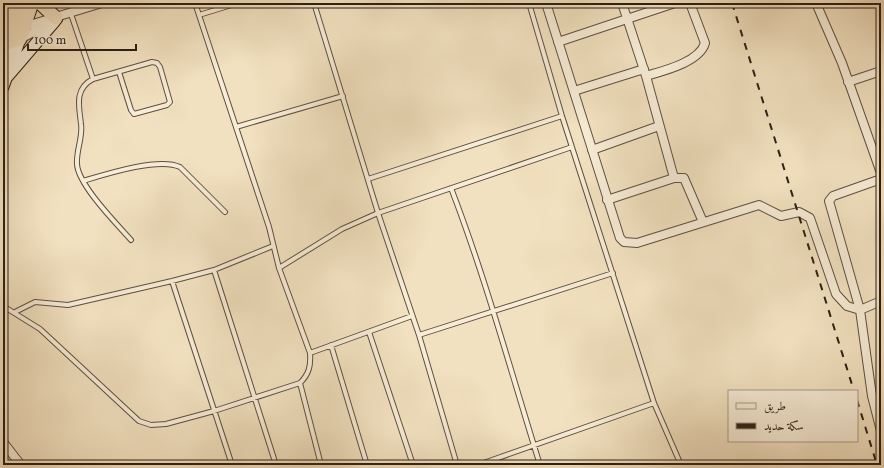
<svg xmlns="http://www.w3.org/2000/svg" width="884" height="468" viewBox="0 0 884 468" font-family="Vollkorn,Amiri,serif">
<rect width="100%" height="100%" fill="#f2e1c0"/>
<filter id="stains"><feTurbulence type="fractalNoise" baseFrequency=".005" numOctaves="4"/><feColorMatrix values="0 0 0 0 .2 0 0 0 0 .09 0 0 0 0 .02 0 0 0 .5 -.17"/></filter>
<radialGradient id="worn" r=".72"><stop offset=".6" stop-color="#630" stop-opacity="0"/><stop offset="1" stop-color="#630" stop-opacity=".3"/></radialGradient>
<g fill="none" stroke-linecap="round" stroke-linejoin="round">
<g stroke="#5d5040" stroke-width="6">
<path id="service" d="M314,3L378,213L419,335L457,465
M529,3L562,116L654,403L681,465
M71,14L93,79
M199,15L238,3
M119,72L131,110L134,114L167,105L170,102L160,67L157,63L152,62L93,79C74,89 79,106 81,124C83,137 76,151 77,164C78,185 117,224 131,240
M236,127L343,96
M368,179L562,116
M83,181C106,174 159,157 180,167L225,212
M451,188C486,279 511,372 540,465
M279,268L342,229L378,213L572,147
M214,270L276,465
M172,281L232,465
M3,306L40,329L139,421L151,425L166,424L214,411L300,383C309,374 311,366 310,353L279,268L269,227L195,3
M15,312L35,302L68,305L172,281L214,270L273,246
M369,332L413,465
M419,335L613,273
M331,345L367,465
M310,353L412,316
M300,383L321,465
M478,465L654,403"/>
</g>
<g stroke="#5d5040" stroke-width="10">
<path id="minor" d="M546,3L620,238L624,242L637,243L759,205L781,216L799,212L810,218L836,294L847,306L860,310L881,301
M622,3L646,76L674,178
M816,3L842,63L881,173
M23,27L102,3
M20,39L51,23
M558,42L675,3
M646,76C663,71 700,62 705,43L690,3
M848,82L881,71
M574,91L644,69
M592,150L659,126
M881,179L833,196L829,201L860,310L872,396L881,431
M607,200L674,178H684L703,222
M3,442L21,465"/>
</g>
<g stroke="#2b1f15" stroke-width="13">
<path id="secondary" d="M3,60L8,42
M7,77L55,21
M3,87L20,39"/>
</g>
<g stroke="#2b1f15" stroke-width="15">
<path id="trunk" d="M40,3L56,18
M3,23L17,8
M8,42L20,3
M3,44L20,39L32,3"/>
</g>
<use href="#service" stroke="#f7ecd6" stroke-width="4"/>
<use href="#minor" stroke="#f7ecd6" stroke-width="8"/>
<use href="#secondary" stroke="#f7ecd6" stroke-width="11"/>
<use href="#trunk" stroke="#f2e1c0" stroke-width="13"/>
<path stroke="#2b1f15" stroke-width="2" stroke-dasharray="7 7" stroke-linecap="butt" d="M732,3L854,391
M857,400L877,465"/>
</g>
<rect width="884" height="468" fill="none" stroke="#f2e1c0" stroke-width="16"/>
<rect x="4" y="4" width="876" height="460" fill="none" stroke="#2b1f15" stroke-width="2"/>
<rect x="8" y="8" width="868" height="452" fill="none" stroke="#2b1f15"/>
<rect x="728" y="390" width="130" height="52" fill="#f7ecd6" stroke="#a59a89"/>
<rect x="736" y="403" width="20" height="6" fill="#f7ecd6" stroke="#a59a89"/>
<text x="764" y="410" font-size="12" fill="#2b1f15">طريق</text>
<rect x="736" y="423" width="20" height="6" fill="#2b1f15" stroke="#a59a89"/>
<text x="764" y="430" font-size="12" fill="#2b1f15">سكة حديد</text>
<path d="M28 44v6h108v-6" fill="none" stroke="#2b1f15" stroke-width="2"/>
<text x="34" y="44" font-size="12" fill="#2b1f15" stroke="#f7ecd6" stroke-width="3" paint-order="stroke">100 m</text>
<rect width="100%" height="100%" filter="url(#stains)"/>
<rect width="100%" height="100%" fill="url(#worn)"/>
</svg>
